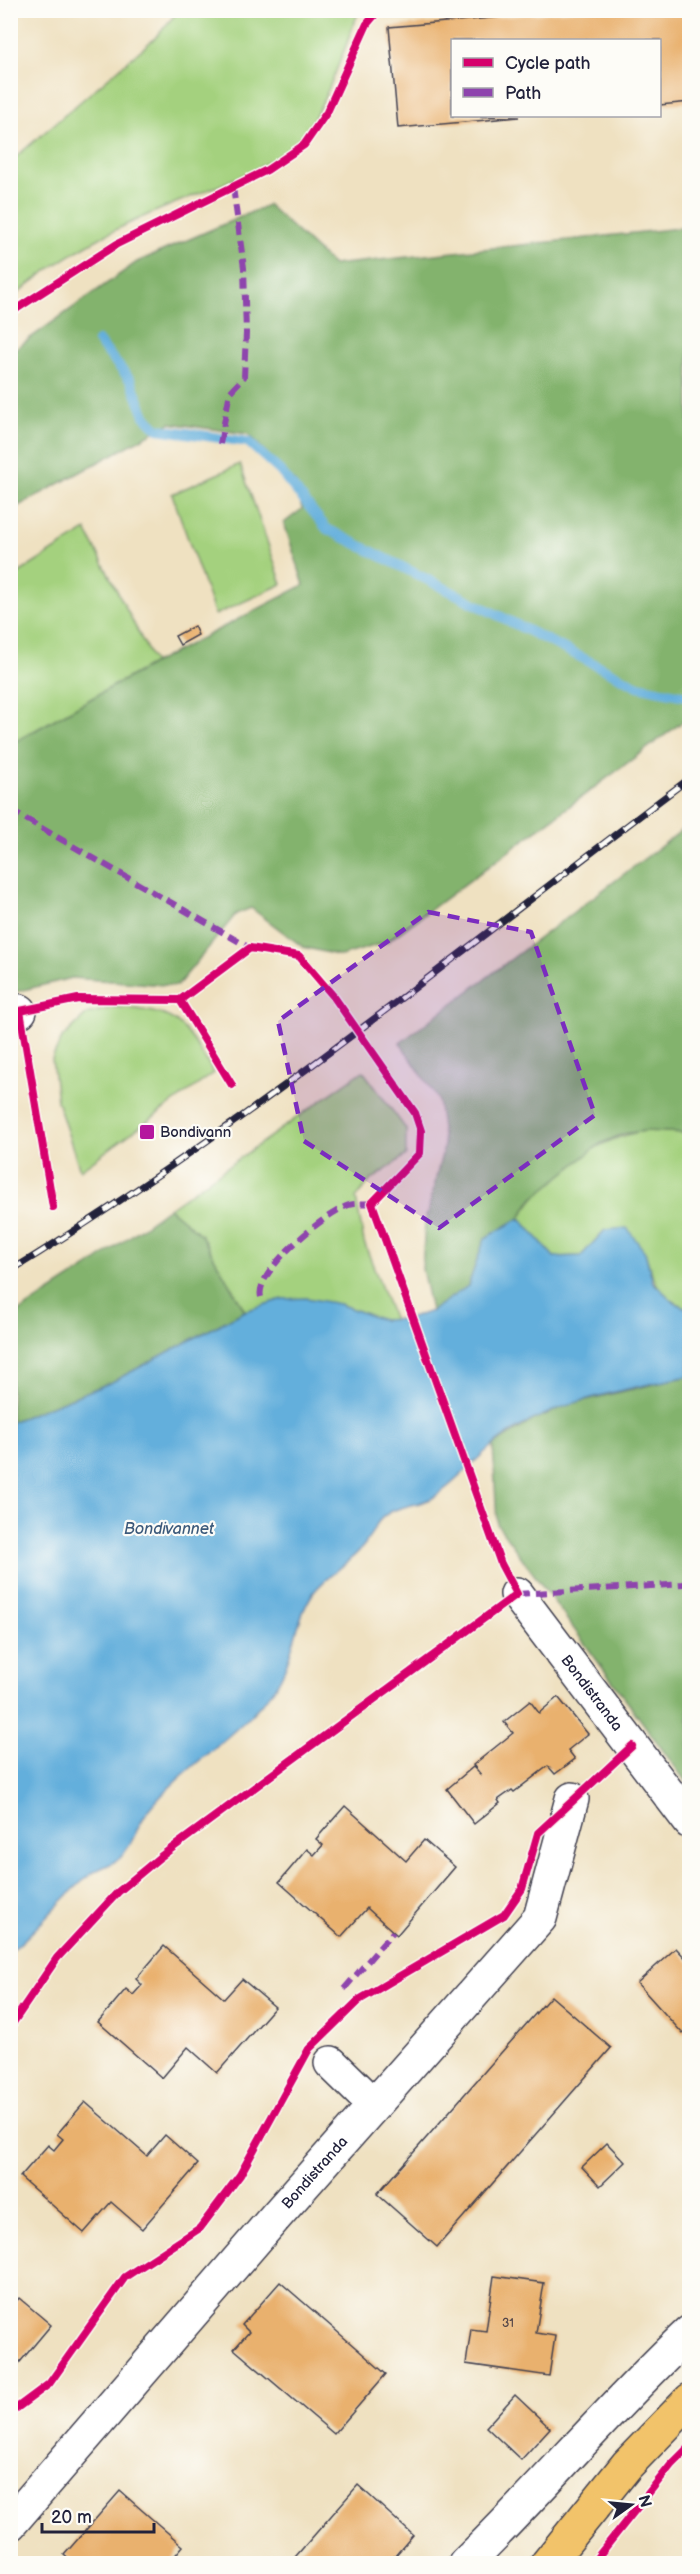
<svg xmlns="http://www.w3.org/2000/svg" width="700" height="2574" viewBox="0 0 700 2574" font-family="'Balsamiq Sans',sans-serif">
<rect width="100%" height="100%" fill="#fdfcf7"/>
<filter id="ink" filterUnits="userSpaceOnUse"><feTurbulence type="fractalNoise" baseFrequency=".0167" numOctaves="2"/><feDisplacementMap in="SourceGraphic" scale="12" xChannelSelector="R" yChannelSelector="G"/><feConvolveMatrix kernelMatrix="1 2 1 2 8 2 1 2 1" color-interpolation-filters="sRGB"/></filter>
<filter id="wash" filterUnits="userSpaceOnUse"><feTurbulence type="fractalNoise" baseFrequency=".008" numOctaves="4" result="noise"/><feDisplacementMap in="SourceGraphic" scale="24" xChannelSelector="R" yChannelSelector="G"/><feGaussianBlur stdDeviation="1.35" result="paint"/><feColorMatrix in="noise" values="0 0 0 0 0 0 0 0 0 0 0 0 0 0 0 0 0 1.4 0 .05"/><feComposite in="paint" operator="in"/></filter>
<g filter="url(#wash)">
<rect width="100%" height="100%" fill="#efe1c1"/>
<path fill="#a4d17e" stroke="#637a5c" stroke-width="1.5" d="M179,10L359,11C346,44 322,119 296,142C261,173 213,187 171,205C114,228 56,258 11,300V161L156,37Z
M240,464L282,584L215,615L172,494Z
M86,530L154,663L11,744V578Z
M115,1007C180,1012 180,1019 214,1073L80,1170L57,1101L52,1059L62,1038L87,1014Z
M363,1071L406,1129V1155L369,1182L356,1198L364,1242L394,1320H382L339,1304L282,1299L245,1311L201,1235L169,1208Z
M645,1131L689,1133V1309C659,1297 653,1282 645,1252L605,1230L581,1256L554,1257L520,1218C545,1177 596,1138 645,1131Z"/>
<path fill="#83b36d" stroke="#526a54" stroke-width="1.5" d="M268,205L333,265L689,227V717L387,942L341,956L303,947L251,908L236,914L177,986L72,978L11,993V744L154,663L304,585L284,523L302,509L296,483L248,434L170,423L11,510V352L137,262Z
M689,825V1133L645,1131L623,1134L600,1144L531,1200L520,1218L485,1238L468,1286L431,1311L422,1269L425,1224L444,1145L438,1099L400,1043Z
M169,1208L201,1235L245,1311L112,1382L11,1422V1317L88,1267Z
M689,1376V1786L497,1524L493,1445L535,1419L573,1403Z"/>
<path fill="#63afdc" stroke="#42688c" stroke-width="1.5" d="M520,1218L554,1257L581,1256L605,1230L627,1228L645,1252L653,1282L675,1303L689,1309V1376C623,1390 548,1401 493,1445C472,1462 458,1482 434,1497C421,1505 404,1505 390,1512C375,1520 374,1532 365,1544C351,1563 328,1574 314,1592C293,1621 295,1661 273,1690C237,1737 185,1765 149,1810C137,1824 134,1844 120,1858C112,1865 100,1867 91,1874C62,1897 40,1928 11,1951V1422L112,1382L245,1311L282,1299L307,1298L339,1304L382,1320L408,1319L431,1311L468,1286L485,1238Z"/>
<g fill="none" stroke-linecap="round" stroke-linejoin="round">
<path stroke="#63afdc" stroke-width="10" d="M98,341L131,381L145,416L158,429L248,442L280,471L327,529L638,686L690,697"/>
</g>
<g id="blocks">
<path fill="#e9b16e" d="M584,10H690V102L660,105V40H452V116L519,117L398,128L389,27Z
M194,626L198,635L180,645L175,636Z
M558,1697L588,1734L568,1750L575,1759L555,1774L548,1766L514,1792L512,1790L498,1800L500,1803L474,1824L447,1789L473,1767L481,1775L473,1765L513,1733L504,1722L530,1701L539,1713Z
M345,1806L406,1861L424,1840L455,1867L397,1935L367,1908L341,1937L279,1882L307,1849L314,1855L323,1845L316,1839Z
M164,1946L224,1999L242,1979L275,2007L217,2073L188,2047L162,2078L98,2022L126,1989L133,1995L142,1985L136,1979Z
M676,1948L690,1963V2027L683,2034L637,1983Z
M551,1996L611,2048L437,2247L377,2194Z
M85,2102L147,2156L165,2135L198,2164L142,2229L111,2202L84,2233L20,2177L48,2145L54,2150L63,2139L57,2134Z
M607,2143L625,2162L600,2186L582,2167Z
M494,2276L544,2283L536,2333L555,2336L549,2376L466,2364L471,2329L486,2331Z
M280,2282L386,2374L334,2434L234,2349L249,2332L242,2325Z
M19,2298L51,2325L10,2374V2309Z
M515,2395L550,2428L521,2460L486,2427Z
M358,2485L413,2535L388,2564H289Z
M120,2491L183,2546L168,2564H74L64,2555Z"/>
</g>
</g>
<g filter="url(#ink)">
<use href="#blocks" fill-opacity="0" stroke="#413f4f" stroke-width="1.5"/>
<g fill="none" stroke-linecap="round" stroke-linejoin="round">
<g stroke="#413f4f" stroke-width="36">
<g id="street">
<path d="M10,1014L20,1011"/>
<path id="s1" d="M517,1594L690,1822"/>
<path d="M331,2063L374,2105"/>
<path id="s2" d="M10,2524L277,2215L540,1918L572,1799"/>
<path d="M465,2564C542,2489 611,2406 690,2332"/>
</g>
</g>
<g stroke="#413f4f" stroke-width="36">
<path id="primary" d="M547,2564L627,2465L690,2400"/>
</g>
<use href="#street" stroke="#fff" stroke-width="33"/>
<use href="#primary" stroke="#f2c36a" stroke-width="33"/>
<g stroke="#22223b" stroke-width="7">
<path id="rail" d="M10,1271C249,1125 466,946 690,778"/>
</g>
<use href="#rail" stroke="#fdfcf7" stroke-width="4.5" stroke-dasharray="14" stroke-linecap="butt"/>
<path stroke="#8e44ad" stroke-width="6" stroke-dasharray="12 6" stroke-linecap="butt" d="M220,444L230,392L244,377L246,333L244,268L233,187
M10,810L250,948
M261,1297C254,1272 325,1213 349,1205C355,1203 365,1204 372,1203
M517,1594L684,1584L690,1579
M344,1989L393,1932"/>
<g stroke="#fdfcf7" stroke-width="11">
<path id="cycleway" d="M10,313L117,244L267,170L304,145L327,112L367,24L379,10
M180,1000L232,1085
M10,2027L57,1958L118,1892L160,1857L517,1594L501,1564L372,1203L420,1153L421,1131L415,1113L334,997L299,956L250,948L180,1000L78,999L20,1011L53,1207
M10,2413L49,2384L125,2277L200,2228L240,2175L309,2049L359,2000L504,1915L522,1889L538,1833L632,1746
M592,2564L671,2465L690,2446"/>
</g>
<use href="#cycleway" stroke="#d6006c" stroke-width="8"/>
</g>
</g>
<path fill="#7b2cbf" fill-opacity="0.2" stroke="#7b2cbf" stroke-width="4.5" stroke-dasharray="12 8" stroke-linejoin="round" d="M428,912L531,932L595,1115L439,1228L304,1141L278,1021Z"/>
<rect fill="#b5179e" stroke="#fdfcf7" stroke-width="2" x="139" y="1124" width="16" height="16" rx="3"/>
<g text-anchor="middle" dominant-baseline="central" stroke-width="4.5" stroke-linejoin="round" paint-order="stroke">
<g font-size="12" fill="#544648">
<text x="508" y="2323">31</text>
</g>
<g font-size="15" fill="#22223b" stroke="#fdfcf7" text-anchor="start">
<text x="160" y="1132">Bondivann</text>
</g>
<g font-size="15" fill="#22223b" stroke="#fdfcf7">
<text stroke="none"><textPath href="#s1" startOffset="124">Bondistranda</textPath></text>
<text stroke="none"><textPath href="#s2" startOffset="465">Bondistranda</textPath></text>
</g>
<g font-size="16" font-style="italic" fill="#3c5a7b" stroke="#fdfcf7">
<text x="169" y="1529">Bondivannet</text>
</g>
</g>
<rect width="700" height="2574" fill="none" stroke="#fdfcf7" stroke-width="36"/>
<rect x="451" y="39" width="210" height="78" fill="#fdfcf7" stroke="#a5a5ac" stroke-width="1.5"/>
<rect x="463" y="58" width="30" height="9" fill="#d6006c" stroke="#a5a5ac" stroke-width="1.5"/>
<text x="505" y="69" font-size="18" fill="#22223b">Cycle path</text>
<rect x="463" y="88" width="30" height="9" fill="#8e44ad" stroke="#a5a5ac" stroke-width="1.5"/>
<text x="505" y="99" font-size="18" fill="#22223b">Path</text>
<g transform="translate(631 2505) rotate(75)" stroke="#fdfcf7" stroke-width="4.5" paint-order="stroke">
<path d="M0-4.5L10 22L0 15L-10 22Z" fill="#22223b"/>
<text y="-9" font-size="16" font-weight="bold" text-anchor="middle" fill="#22223b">N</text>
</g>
<path d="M42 2523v9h112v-9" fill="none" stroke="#22223b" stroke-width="3"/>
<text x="51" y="2523" font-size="18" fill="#22223b" stroke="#fdfcf7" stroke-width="4.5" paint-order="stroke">20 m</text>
</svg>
